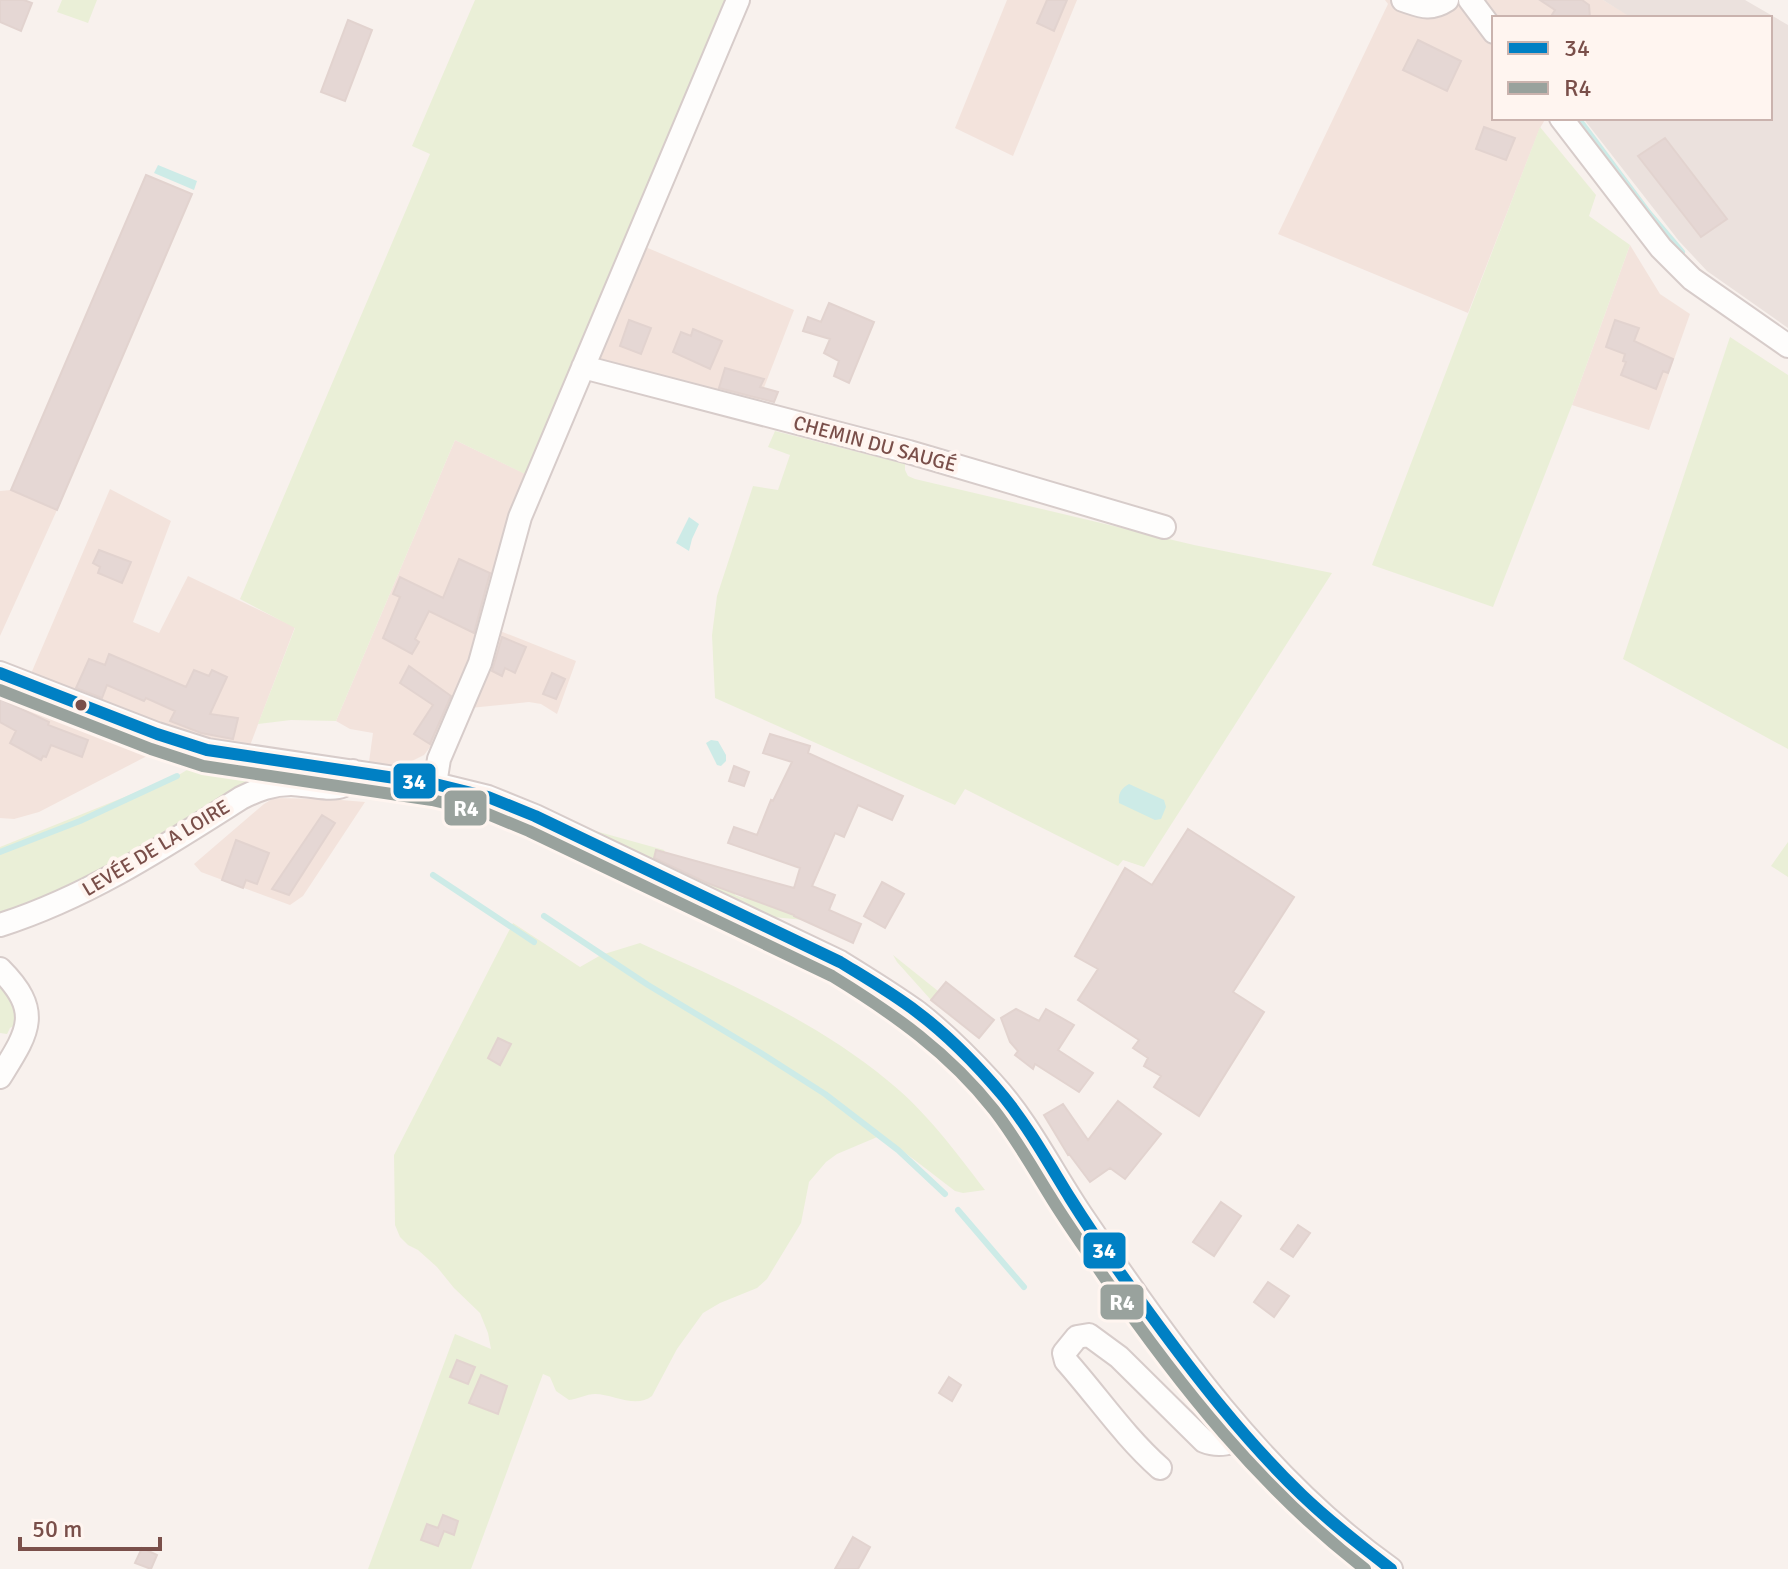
<svg xmlns="http://www.w3.org/2000/svg" width="1788" height="1569" viewBox="0 0 1788 1569" font-family="Signika,sans-serif">
<rect width="100%" height="100%" fill="#f8f1ed"/>
<path fill="#f3e3dc" d="M1007,0H1077L1013,156L955,128Z
M1385,0H1603L1628,15L1625,18H1494V118H1546L1540,128L1468,313L1278,234L1388,4Z
M636,243L794,310L755,411L583,367Z
M1630,245L1660,294L1690,314L1649,430L1572,405Z
M455,440L536,479L490,627L576,661L557,714L541,704L529,702L460,709L424,755L408,763L391,765L369,762L373,733L350,729L336,721Z
M110,489L171,521L133,622L159,633L188,576L295,627L246,756L176,741L39,812L14,819L0,818V673L27,683Z
M11,490L57,510L0,636V491Z
M274,798L329,799L365,802L303,896L290,905L201,872L194,864L264,804Z"/>
<path fill="#ebe1dd" d="M1603,0H1745L1788,25V328L1707,271L1679,241L1583,118H1770V18H1625L1627,15Z"/>
<path fill="#eaefd7" d="M62,0H97L88,23L57,12Z
M475,0H728L529,476L455,440L336,721L291,720L258,724L295,628L240,599L430,154L412,146Z
M1540,127L1596,195L1589,216L1630,245L1572,405L1493,607L1372,565Z
M1730,337L1788,375V749L1623,659Z
M775,431L905,464V470L908,476L915,479L1194,545L1332,573L1144,867L1123,860L1118,866L965,789L955,805L715,698L712,635L717,596L753,486L778,490L790,455L768,447Z
M234,764L337,779L297,778L105,875L0,917V847L177,776L195,765Z
M570,824L664,850L666,855L679,856L676,867L681,871L695,876V878L735,893V895L743,898L745,896L794,915V916L804,920L773,917L757,913Z
M1788,842V877L1771,866Z
M513,923L580,967L601,955L640,943C724,981 816,1021 887,1080C926,1111 955,1151 985,1190L963,1193L955,1191L882,1135L837,1154L826,1162L809,1182L801,1223L767,1279L757,1288L720,1303L703,1313L677,1349L652,1396C636,1409 613,1394 595,1394C587,1394 577,1399 569,1400L556,1391L550,1377L543,1374L471,1569H368L455,1334L491,1349L488,1333L480,1313L454,1288L437,1267L418,1250L408,1245L400,1237L395,1225L394,1155Z
M893,955L938,991L931,1000L897,962Z
M0,977L14,994L17,1024L10,1028L7,1034L0,1033Z"/>
<path fill="#cdebe7" d="M158,165L197,181L194,190L154,173Z
M689,517L699,524L692,539L689,551L676,543Z
M711,740L718,741L726,755V761L721,766L717,765L706,743Z
M1129,784L1164,800L1166,807L1161,819L1155,820L1119,803C1118,794 1121,788 1129,784Z"/>
<g fill="none" stroke-linecap="round" stroke-linejoin="round">
<path stroke="#cdebe7" stroke-width="6" d="M1578,118L1648,212L1682,252
M0,852L80,821L177,776
M433,875L534,942
M544,916L648,985L761,1053L825,1094L898,1150L945,1194
M958,1210L1024,1287"/>
</g>
<path fill="#e5d7d4" stroke="#e2d3cf" stroke-width="2" d="M0,0H24L32,3L21,31L0,22Z
M1047,0H1067L1054,31L1037,23Z
M1540,0H1582L1589,5L1590,18H1550L1555,10Z
M348,20L372,30L345,101L321,92Z
M1418,40L1461,61L1447,91L1403,70Z
M1484,127L1515,138L1506,160L1476,149Z
M1665,138L1727,219L1701,237L1638,156Z
M146,175L192,194L57,510L11,490Z
M829,303L874,322L849,383L834,376L839,361L824,353L830,339L803,331L808,317L821,322Z
M629,320L651,328L641,354L620,346Z
M1615,320L1639,328L1634,341L1673,359L1668,373L1663,371L1656,389L1621,375L1626,362L1623,361L1625,354L1606,347Z
M693,329L722,341L710,369L673,352L681,332L691,336Z
M725,368L764,379L760,387L778,392L774,402L719,388Z
M99,550L131,562L122,583L98,573L100,567L93,563Z
M459,559L490,573L474,633L429,611L415,639L419,642L412,654L383,638L400,597L393,594L400,577L443,598Z
M502,637L526,647L515,673L505,668L502,676L492,671Z
M109,654L186,687L194,670L209,676L212,670L227,677L210,714L238,718L233,739L201,733L170,721L175,711L146,698L144,701L107,685L102,698L76,688L89,659L105,665Z
M409,666L451,696L430,744L414,734L433,705L400,683Z
M552,673L565,679L556,699L543,694Z
M0,699L49,722L48,725L88,740L82,757L51,745L46,757L43,756L41,760L10,743L16,731L0,722Z
M770,734L810,746L808,753L903,796L892,820L858,805L844,837L835,833L812,886L835,895L829,910L861,924L853,943L794,916V915L707,883L654,858L656,850L794,888L800,868L728,843L734,827L757,835L771,800L773,801L792,762L763,753Z
M734,766L749,772L744,786L729,781Z
M322,815L335,823L289,895L272,889Z
M1188,829L1294,897L1233,992L1264,1012L1199,1116L1154,1087L1161,1076L1144,1066L1148,1058L1133,1048L1139,1040L1078,1000L1098,969L1075,956L1125,868L1152,885Z
M236,840L269,853L257,884L246,880L243,888L222,880Z
M882,882L904,894L885,928L864,916Z
M946,982L994,1020L979,1038L931,1000Z
M1016,1009L1039,1021L1046,1009L1074,1025L1058,1050L1093,1073L1079,1092L1035,1064L1033,1069L1015,1055L1018,1051L1010,1042L1001,1018Z
M498,1038L511,1044L500,1065L488,1058Z
M1118,1101L1161,1134L1125,1179L1110,1168L1090,1182L1069,1154L1068,1155L1044,1115L1063,1104L1088,1140Z
M1221,1202L1241,1216L1214,1256L1193,1242Z
M1298,1225L1310,1233L1293,1257L1281,1249Z
M1268,1282L1289,1296L1274,1317L1254,1302Z
M457,1360L475,1367L468,1384L450,1377Z
M481,1375L507,1386L498,1414L469,1403Z
M949,1377L961,1385L952,1401L939,1393Z
M443,1515L458,1521L454,1535L444,1531L438,1546L421,1540L427,1524L438,1528Z
M853,1537L870,1547L858,1569H835Z
M142,1548L157,1555L151,1569L135,1563Z"/>
<g fill="none" stroke-linecap="round" stroke-linejoin="round">
<g stroke="#d7ccca" stroke-width="26">
<path id="minor" d="M1403,0C1421,6 1430,11 1447,0
M1470,0L1494,32
M1561,118L1661,248L1692,279L1788,346
M583,367L909,452L1164,527
M0,673L157,734L207,750L435,784L488,797L535,816L840,962C866,978 892,994 917,1012C944,1033 969,1058 992,1083C1029,1123 1053,1174 1084,1219C1170,1346 1265,1480 1391,1569
M435,784L439,759L480,663L520,517L738,0
M0,925C88,897 164,847 241,798C257,790 272,784 291,784C304,784 331,791 342,786C348,783 351,777 353,771
M0,969C43,1012 28,1032 0,1077
M1160,1468C1124,1436 1098,1397 1066,1361L1064,1353L1077,1337L1089,1335L1119,1357L1204,1441C1219,1447 1232,1443 1246,1437"/>
</g>
<use href="#minor" stroke="#fefdfc" stroke-width="22"/>
<g stroke="#fff5f0" stroke-width="18">
<path id="bus-1" d="M0,673L157,734L207,750L435,784L488,797L535,816L840,962C866,978 892,993 917,1012C949,1036 978,1066 1004,1097C1029,1128 1049,1164 1070,1198C1095,1238 1122,1276 1150,1314C1196,1377 1245,1440 1302,1495C1330,1522 1360,1545 1391,1569"/>
</g>
<g stroke="#fff5f0" stroke-width="18">
<path id="bus-2" d="M0,690L151,749L203,766L432,800L483,812L529,831L832,976C894,1014 949,1053 994,1110C1015,1137 1032,1167 1050,1196C1067,1224 1086,1250 1104,1277C1179,1385 1260,1488 1365,1569"/>
</g>
<use href="#bus-1" stroke="#0080c4" stroke-width="12"/>
<use href="#bus-2" stroke="#99a29d" stroke-width="12"/>
</g>
<circle fill="#7a4f4a" stroke="#fff5f0" stroke-width="3" cx="81" cy="705" r="7"/>
<g text-anchor="middle" dominant-baseline="central" stroke-width="8" stroke-linejoin="round" paint-order="stroke">
<g font-size="20" fill="#7a4f4a" stroke="#fff5f0">
<text transform="translate(875 444) rotate(15)">CHEMIN DU SAUGÉ</text>
<text transform="translate(156 848) rotate(-31)">LEVÉE DE LA LOIRE</text>
</g>
</g>
<g stroke="#fff5f0" stroke-width="3">
<rect x="392" y="762" width="45" height="38" rx="8" fill="#0080c4"/>
<rect x="443" y="789" width="45" height="38" rx="8" fill="#99a29d"/>
<rect x="1082" y="1231" width="45" height="39" rx="8" fill="#0080c4"/>
<rect x="1099" y="1283" width="46" height="38" rx="8" fill="#99a29d"/>
</g>
<g font-size="22" text-anchor="middle" font-weight="bold" fill="#fff">
<text x="414" y="789">34</text>
<text x="466" y="816">R4</text>
<text x="1104" y="1258">34</text>
<text x="1122" y="1310">R4</text>
</g>
<rect x="1492" y="16" width="280" height="104" fill="#fff5f0" stroke="#cab3ae" stroke-width="2"/>
<rect x="1508" y="42" width="40" height="12" fill="#0080c4" stroke="#cab3ae" stroke-width="2"/>
<text x="1564" y="56" font-size="24" fill="#7a4f4a">34</text>
<rect x="1508" y="82" width="40" height="12" fill="#99a29d" stroke="#cab3ae" stroke-width="2"/>
<text x="1564" y="96" font-size="24" fill="#7a4f4a">R4</text>
<path d="M20 1537v12h140v-12" fill="none" stroke="#7a4f4a" stroke-width="4"/>
<text x="32" y="1537" font-size="24" fill="#7a4f4a" stroke="#fff5f0" stroke-width="6" paint-order="stroke">50 m</text>
</svg>
